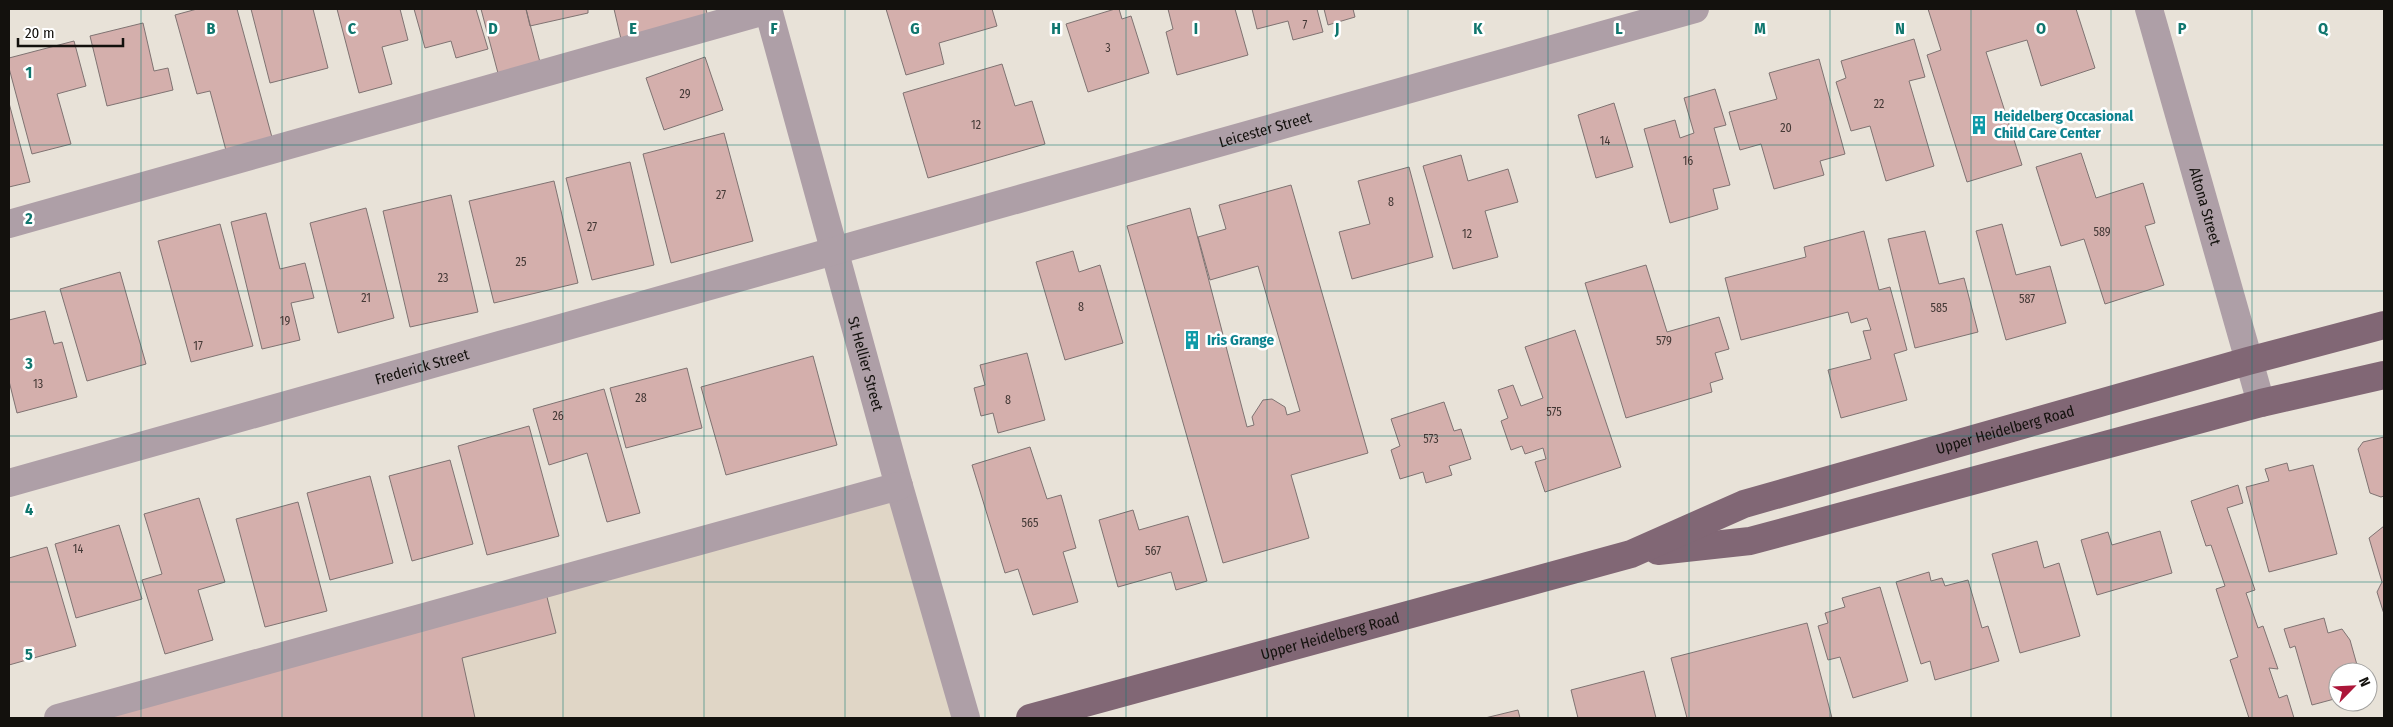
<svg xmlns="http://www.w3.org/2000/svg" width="2393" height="727" viewBox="0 0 2393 727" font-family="'Fira Sans Condensed',sans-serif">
<rect width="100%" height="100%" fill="#e8e2d8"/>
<path fill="#e0d6c6" d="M899,486L966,718H58Z"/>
<path fill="#d4afac" stroke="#7f7372" d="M197,9H237L273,141L227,154L210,91L197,94L175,15Z
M251,9H313L328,68L270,83Z
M337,9H400L408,40L382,47L392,84L359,93Z
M414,9H476L488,49L456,58L451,41L425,48Z
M481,9H526L541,66L499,77Z
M526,9H588V13L530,26Z
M614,9H706L708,18L621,39Z
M886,9H992L997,26L939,43L944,64L906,75Z
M1115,9H1119L1122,19L1131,16L1149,73L1088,92L1066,24Z
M1168,9H1235L1248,55L1177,75L1166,32L1173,29Z
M1252,9H1317L1323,32L1293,40L1288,21L1257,29Z
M1324,9H1353L1355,17L1328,25Z
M1928,9H2076L2095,68L2041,86L2027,40L1986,52L2022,165L1967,182L1927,55L1941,50Z
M143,23L154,71L168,68L173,90L107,106L90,36Z
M1914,39L1925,77L1909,81L1934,166L1886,181L1870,126L1851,131L1836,82L1846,78L1841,61Z
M74,41L86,86L57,94L71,144L32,154L9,68V58Z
M705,57L723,110L664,130L646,78Z
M1819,59L1845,154L1820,161L1824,175L1774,189L1761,144L1740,150L1729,112L1777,99L1769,73Z
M1002,64L1015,106L1032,101L1045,144L928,178L903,93Z
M1715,89L1726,125L1714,128L1730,185L1713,189L1718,209L1670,223L1644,129L1675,120L1680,138L1694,133L1684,98Z
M9,103L30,182L9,187Z
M1614,103L1633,167L1596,178L1578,115Z
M724,133L753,241L671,263L643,154Z
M2081,153L2096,198L2143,183L2155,223L2145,226L2164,285L2105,304L2084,239L2061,246L2036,167Z
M1461,155L1468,181L1508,169L1518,202L1485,211L1498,257L1453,269L1423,166Z
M630,162L654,265L592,280L566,178Z
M1409,167L1433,257L1352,279L1339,232L1370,224L1358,181Z
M554,181L578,283L494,303L469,201Z
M1291,185L1368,453L1291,475L1309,538L1223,563L1127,226L1190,208L1247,427L1254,425L1252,417L1263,400L1272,399L1285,407L1287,415L1300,411L1258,266L1210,280L1198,237L1226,229L1219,205Z
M451,195L478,312L410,327L383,211Z
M366,208L394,318L338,333L310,223Z
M266,213L280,269L305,263L314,298L291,303L300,340L262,349L231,222Z
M220,224L253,346L191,362L158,241Z
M2002,224L2016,275L2050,266L2066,323L2006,340L1976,231Z
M1864,231L1879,290L1890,287L1907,350L1894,354L1907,400L1841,418L1828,370L1871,359L1863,331L1871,330L1867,318L1851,323L1848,312L1741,340L1725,278L1806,257L1804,247Z
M1925,231L1939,284L1964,278L1978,332L1915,348L1888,239Z
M1073,251L1079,272L1100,265L1123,343L1065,360L1036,262Z
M1646,265L1667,332L1719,317L1729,349L1715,353L1723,379L1710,383L1712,392L1626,418L1585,283Z
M120,272L146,364L87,381L60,289Z
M45,311L54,344L62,342L77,397L17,413L9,381V320Z
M1575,330L1621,467L1545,492L1535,462L1546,459L1543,448L1525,454L1522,446L1511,450L1501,421L1508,418L1498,390L1513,385L1521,406L1543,398L1525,347Z
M1027,353L1045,420L998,433L993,413L981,416L974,388L985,385L980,365Z
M813,356L837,445L726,475L701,387Z
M687,368L702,428L626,448L610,388Z
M604,389L640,513L607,522L587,453L549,465L533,409Z
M1444,402L1454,431L1461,429L1471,459L1449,466L1452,475L1426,483L1423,472L1400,479L1391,450L1400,446L1391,419Z
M529,426L559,536L487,555L458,446Z
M2384,437V496L2381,497L2370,493L2358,449L2363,442Z
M1030,447L1047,499L1061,495L1076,548L1063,552L1078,602L1033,615L1018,569L1005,573L972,465Z
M450,460L473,544L412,561L389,476Z
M2287,463L2289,471L2313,465L2337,554L2269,572L2246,487L2269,481L2265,469Z
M370,476L393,563L330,580L307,493Z
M2238,485L2243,503L2227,508L2255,590L2246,593L2258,628L2263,626L2278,669L2269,668L2279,698L2287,695L2294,718H2249L2230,660L2238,657L2216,589L2225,586L2211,545L2206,546L2191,501Z
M199,498L225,582L198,590L213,640L165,654L142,580L162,574L144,514Z
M298,502L327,611L265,627L236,519Z
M1133,510L1139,530L1188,516L1207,581L1176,590L1171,572L1118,587L1099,520Z
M119,525L142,599L76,618L55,544Z
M2384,526V614L2377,592L2382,582L2369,538Z
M2160,531L2172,573L2097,595L2081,540L2108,532L2112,545Z
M2037,541L2044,568L2059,563L2080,636L2020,653L1992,554Z
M47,547L76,646L9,665V558Z
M1929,572L1931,581L1942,578L1945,586L1968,580L1982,628L1988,626L1999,661L1935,680L1930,661L1921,664L1896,582Z
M1880,587L1908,681L1853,698L1840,657L1828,660L1818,626L1828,623L1825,613L1845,607L1842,598Z
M546,593L556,633L462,658L475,718H93Z
M2324,618L2328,633L2342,629L2350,640L2359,672H2338V698L2312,705L2295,646L2290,648L2284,629Z
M1807,623L1832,718H1687L1671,658Z
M1644,671L1656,718H1578L1571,690Z
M1518,710L1520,718H1485Z"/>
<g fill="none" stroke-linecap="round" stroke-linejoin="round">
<g stroke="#ae9fa7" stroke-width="28">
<path id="s1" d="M768,9L899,486L966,718"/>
<path id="s2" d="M2149,9L2261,403"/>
<path d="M9,224L768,10"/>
<path id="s3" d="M9,483L1695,9"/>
<path d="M58,718L899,486"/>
</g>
<g stroke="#816775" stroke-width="28">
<path d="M1658,551L1750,541L2261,403L2384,375"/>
<path id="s4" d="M1030,718L1631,554L1744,504L2248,361L2384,325"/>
</g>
</g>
<path fill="none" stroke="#0f766e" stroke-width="1" stroke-opacity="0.55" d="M141,9V718M282,9V718M422,9V718M563,9V718M704,9V718M845,9V718M985,9V718M1126,9V718M1267,9V718M1408,9V718M1548,9V718M1689,9V718M1830,9V718M1971,9V718M2111,9V718M2252,9V718M9,145H2384M9,291H2384M9,436H2384M9,582H2384"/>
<defs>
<g id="building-bare" transform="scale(1.5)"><path d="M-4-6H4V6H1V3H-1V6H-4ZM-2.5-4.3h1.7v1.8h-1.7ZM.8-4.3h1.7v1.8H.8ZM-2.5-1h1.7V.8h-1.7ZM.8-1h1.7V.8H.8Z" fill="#0f9aa8" stroke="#fff" stroke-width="2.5" paint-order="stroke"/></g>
</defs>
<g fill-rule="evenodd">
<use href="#building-bare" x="1979" y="125"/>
<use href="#building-bare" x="1192" y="340"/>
</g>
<g text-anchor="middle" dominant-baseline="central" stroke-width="5" stroke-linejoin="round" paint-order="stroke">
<g font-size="12" fill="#433835">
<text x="1305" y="25">7</text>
<text x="1108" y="48">3</text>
<text x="685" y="94">29</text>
<text x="1879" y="104">22</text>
<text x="976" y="125">12</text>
<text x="1786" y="128">20</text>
<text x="1605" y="141">14</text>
<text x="1688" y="161">16</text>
<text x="721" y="195">27</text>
<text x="1391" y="202">8</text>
<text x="592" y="227">27</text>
<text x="2102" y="232">589</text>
<text x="1467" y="234">12</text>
<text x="521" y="262">25</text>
<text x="443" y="278">23</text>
<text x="366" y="298">21</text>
<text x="2027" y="299">587</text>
<text x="1081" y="307">8</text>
<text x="1939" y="308">585</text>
<text x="285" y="321">19</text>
<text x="1664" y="341">579</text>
<text x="198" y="346">17</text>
<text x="38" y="384">13</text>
<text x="641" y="398">28</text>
<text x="1008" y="400">8</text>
<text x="1554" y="412">575</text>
<text x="558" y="416">26</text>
<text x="1431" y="439">573</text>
<text x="1030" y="523">565</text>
<text x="78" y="549">14</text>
<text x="1153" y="551">567</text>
</g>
<g font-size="15" font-weight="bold" fill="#0d838f" stroke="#fff" text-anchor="start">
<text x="1994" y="116">Heidelberg Occasional<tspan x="1994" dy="17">Child Care Center</tspan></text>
<text x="1207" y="340">Iris Grange</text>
</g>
<g font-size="15" fill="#13110d" stroke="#fff">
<text stroke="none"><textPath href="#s3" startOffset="1305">Leicester Street</textPath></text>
<text stroke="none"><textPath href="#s2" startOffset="205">Altona Street</textPath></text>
<text stroke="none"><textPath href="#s1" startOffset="368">St Hellier Street</textPath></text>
<text stroke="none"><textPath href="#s3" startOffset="429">Frederick Street</textPath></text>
<text stroke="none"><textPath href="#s4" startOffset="1018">Upper Heidelberg Road</textPath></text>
<text stroke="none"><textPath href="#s4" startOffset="311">Upper Heidelberg Road</textPath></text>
</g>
</g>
<g font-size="16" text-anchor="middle" font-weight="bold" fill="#0f766e" stroke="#fff" stroke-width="5" stroke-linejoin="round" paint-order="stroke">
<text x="211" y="34">B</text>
<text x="352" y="34">C</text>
<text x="493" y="34">D</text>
<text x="633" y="34">E</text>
<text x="774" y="34">F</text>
<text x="915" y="34">G</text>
<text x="1056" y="34">H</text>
<text x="1196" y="34">I</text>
<text x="1337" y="34">J</text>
<text x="1478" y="34">K</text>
<text x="1619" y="34">L</text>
<text x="1760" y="34">M</text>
<text x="1900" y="34">N</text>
<text x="2041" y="34">O</text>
<text x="2182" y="34">P</text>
<text x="2323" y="34">Q</text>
<text x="29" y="78">1</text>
<text x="29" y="224">2</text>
<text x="29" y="369">3</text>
<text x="29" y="515">4</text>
<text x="29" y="660">5</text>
</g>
<rect width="2393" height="727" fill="none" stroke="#13110d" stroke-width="20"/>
<g transform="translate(2353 687) rotate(66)"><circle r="24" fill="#ffffff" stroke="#a1a09e"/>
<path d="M0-4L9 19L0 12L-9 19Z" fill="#ac1639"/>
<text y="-8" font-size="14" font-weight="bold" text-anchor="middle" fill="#13110d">N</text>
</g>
<path d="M18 38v8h105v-8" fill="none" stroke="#13110d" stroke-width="2.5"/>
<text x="25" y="38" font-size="15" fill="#13110d" stroke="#ffffff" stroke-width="4" paint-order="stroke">20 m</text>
</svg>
